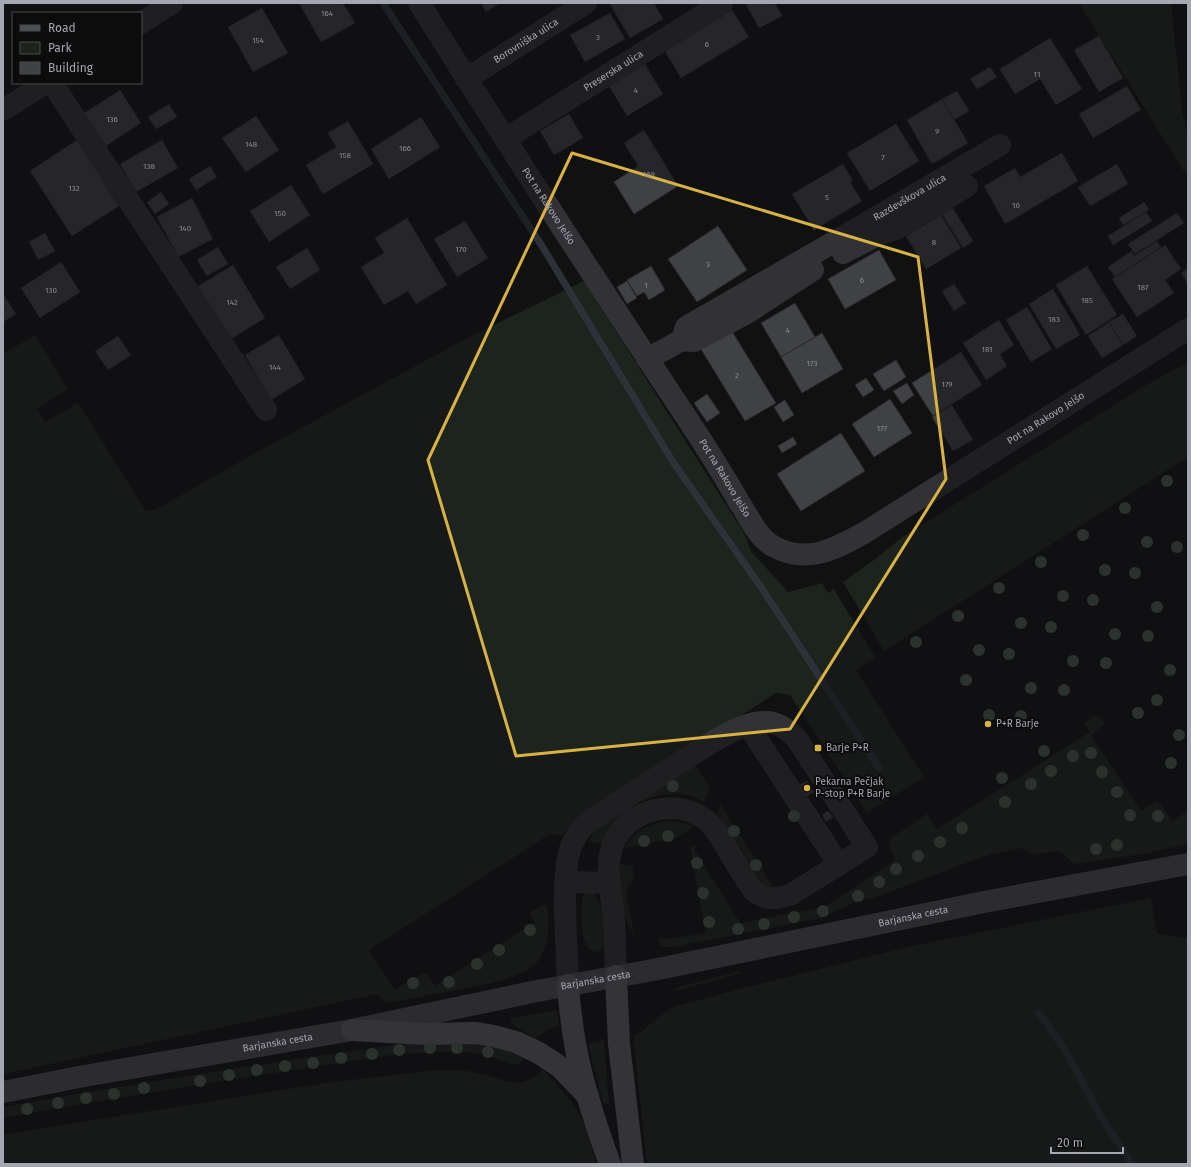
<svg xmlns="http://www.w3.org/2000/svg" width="1191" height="1167" viewBox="0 0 1191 1167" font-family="'Fira Sans',sans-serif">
<rect width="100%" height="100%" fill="#111112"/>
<path fill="#1d241e" d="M1079,3H1171L1182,111L1188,140V172L1185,173Z
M584,281L744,533L751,551L788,592L822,583L828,593L834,589L875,657L856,670L924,777L867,813L790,695L776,693L578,820L561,836L550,834L369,950L395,990L423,973L427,974L435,986L535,922L529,913L545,904C550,911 548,922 548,931C548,939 543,956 537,962C520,981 474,986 450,991C429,995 408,999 387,1003L377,994L3,1074V354L35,335L68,389L37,409L45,422L78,403L146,511L155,510L248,457L469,337Z
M1188,362V457L884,651L843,582L874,560L904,536L1141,388Z
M1096,715L1105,722V724L1091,735L1141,811L1156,801L1162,806L1172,821L1188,811V844L1142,854L1075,864L1059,851L1033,854L1022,848L989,855L960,865L874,898C856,901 841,908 825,917L673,947H660L658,938L669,939L706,933L690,847L697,846L694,849L740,923L824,907L896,860L889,848L891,838L927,814L937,829L1090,732L1084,723Z
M693,762L710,788L704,802C697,798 689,794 681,794C648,791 613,813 602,844L588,842L599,826Z
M720,804L772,885L771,888L764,885L717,812Z
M666,821C677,821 684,823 694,827L676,838L625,848C634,830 648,825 666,821Z
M620,864L632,866L635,880C631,882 628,884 627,889C625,896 633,927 635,936C620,916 619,888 620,864Z
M585,893H593C606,909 603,925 604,944L602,949L598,952C578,952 582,913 582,900L583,896Z
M1151,898L1157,934L1188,938V1164H647L633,1035L641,1032L657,1018L673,1007L740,989L917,945Z
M741,971V973L676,991L674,988Z
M557,1010L559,1026C549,1028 543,1031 535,1039L511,1023V1018Z
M604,1040L609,1102L608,1104H604L603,1102L588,1044Z
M456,1041C480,1044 504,1046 524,1059C520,1063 518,1064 512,1064C499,1060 486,1054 473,1053C447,1050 416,1053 391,1055C261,1075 132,1094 3,1118V1107C132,1084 262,1064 392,1045L416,1042Z
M441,1070C455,1070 467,1070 481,1074C508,1080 519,1092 543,1070C557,1085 571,1099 581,1117C588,1131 592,1148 596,1164H3V1135L44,1128L326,1083L419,1072Z"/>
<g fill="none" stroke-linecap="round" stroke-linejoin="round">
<path stroke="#2c3238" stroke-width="7" d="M383,3L542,246L673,462L763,590L879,768
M1039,1013L1067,1053L1101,1117L1132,1164"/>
</g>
<path fill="#404145" stroke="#2b2b2d" d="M299,3H343L355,23L321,42Z
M481,3H500L486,12Z
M611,3H654L663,19L630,38L610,4Z
M749,3H775L782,16L759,28L746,4Z
M262,8L288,53L253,72L228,27Z
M732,10L749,37L681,78L665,51Z
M610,13L625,39L585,62L570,35Z
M1099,36L1123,78L1099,92L1074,50Z
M1050,38L1082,89L1056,105L1040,79L1015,94L1000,69Z
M645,64L663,94L627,116L609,86Z
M990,67L997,77L977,89L970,79Z
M1127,86L1141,110L1093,138L1079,114Z
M120,90L141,123L104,147L83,114Z
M957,91L969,111L954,120L942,99Z
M942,99L968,143L932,164L907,120Z
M169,104L177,117L156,129L148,117Z
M569,114L583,138L554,155L540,131Z
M256,116L279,150L246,172L222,138Z
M421,117L440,147L389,179L371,149Z
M348,121L373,164L323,194L306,165L336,147L328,133Z
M896,124L919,161L870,191L847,153Z
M644,130L678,186L634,214L614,182L638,166L624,143Z
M77,140L119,206L72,236L30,171Z
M162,140L178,168L136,192L120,164Z
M1062,153L1078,181L1005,224L984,186L1015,168L1020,177Z
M843,164L853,181L850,182L862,201L814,230L792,194Z
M1117,164L1128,184L1090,206L1078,187Z
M210,166L217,177L196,190L189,179Z
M291,185L310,215L269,242L250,211Z
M161,192L169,204L155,214L147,202Z
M192,198L213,239L178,257L157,217Z
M1144,202L1149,210L1123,225L1119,218Z
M953,208L973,241L963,248L942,214Z
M1146,212L1152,221L1113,245L1108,236Z
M1177,213L1184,223L1135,254L1128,244Z
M941,215L961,248L926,269L906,236Z
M407,218L447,285L416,304L408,291L384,305L361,267L384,253L375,238Z
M465,221L488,258L457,277L434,239Z
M718,226L747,270L697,302L668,259Z
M45,233L55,251L38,260L29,242Z
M1157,241L1161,247L1115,277L1108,267L1132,251L1134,256Z
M1165,245L1181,269L1165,280L1174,293L1137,317L1112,279Z
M218,247L228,264L207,276L197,260Z
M307,248L320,270L290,289L276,267Z
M879,250L896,280L845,309L828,279Z
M61,262L80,292L40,318L21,288Z
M233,265L265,318L231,339L198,286Z
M651,266L665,290L649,300L644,292L637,296L627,280Z
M1087,266L1117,315L1086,335L1056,285Z
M1188,268V284L1181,273Z
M627,281L637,298L627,304L617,287Z
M954,284L966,303L954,311L942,291Z
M1053,289L1080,335L1056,349L1029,304Z
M3,294L16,314L3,322Z
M795,303L815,337L781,357L761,323Z
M1027,307L1052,349L1031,362L1006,320Z
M1123,314L1137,336L1123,345L1109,322Z
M999,320L1014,345L1000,354L1007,366L986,380L963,343Z
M1109,322L1123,345L1102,358L1088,336Z
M730,328L776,403L745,421L699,346Z
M822,333L843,369L802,393L781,357Z
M279,335L305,379L271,400L245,355Z
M118,336L131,355L108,370L95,351Z
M961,352L982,385L933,416L912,383Z
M896,360L906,377L884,391L873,374Z
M866,378L874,390L863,397L855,385Z
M907,383L914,395L902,404L893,391Z
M707,394L720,413L707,422L694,403Z
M890,399L912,433L874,457L852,424Z
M785,400L794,415L783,422L774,407Z
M952,405L973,440L953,451L932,417Z
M841,433L865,471L801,511L777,474Z
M793,437L797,444L782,453L778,446Z
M807,781L814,792L807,796L800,785Z
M828,811L833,817L826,822L822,815Z"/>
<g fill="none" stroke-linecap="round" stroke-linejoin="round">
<g stroke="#323236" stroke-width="22">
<path id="s1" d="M419,3C510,148 603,292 698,435C712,457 726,479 739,502C749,517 757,537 773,546C806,565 835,549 864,533L1188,329"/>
<path d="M141,23L172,3"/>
<path id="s2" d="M466,79L586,3"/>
<path d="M52,83L266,410"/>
<path d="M3,110L46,83"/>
<path id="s3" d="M505,139L722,3"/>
<path d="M843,253L878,235L896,229L967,186"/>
<path id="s4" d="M682,340L686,327L820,250L1000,145"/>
<path d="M647,359L682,340L694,341L747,313L813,270"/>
<path d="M748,725L839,865"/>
<path d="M565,882L610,883"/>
<path d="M568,985C567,956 565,926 565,896C566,877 565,855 575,838C579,831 585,825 591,820C618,802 646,785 673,767C697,752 736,723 763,722C777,721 787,729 797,739L867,847L790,895C776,899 765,901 753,890C745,878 737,865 729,852C723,841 716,828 706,820C688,806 663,805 643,814C625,822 614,836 610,855C606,875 612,898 614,919C615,938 615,957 616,976"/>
</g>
<path stroke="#4e4f55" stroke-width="22" id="s5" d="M3,1092L84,1076L352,1030L537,991L653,970L984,902L1188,864"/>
<path stroke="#5f6066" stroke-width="22" d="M616,976L619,1044L633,1164
M568,985C569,1001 571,1016 573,1031C579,1075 595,1123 610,1164
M352,1030L426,1034L476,1033L494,1036L516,1042L539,1053L560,1067L588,1096"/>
</g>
<g fill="#4c5c4f">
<circle cx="1167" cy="481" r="6"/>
<circle cx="1125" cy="508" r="6"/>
<circle cx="1083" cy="535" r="6"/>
<circle cx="1147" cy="542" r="6"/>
<circle cx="1177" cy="547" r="6"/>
<circle cx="1041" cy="562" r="6"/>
<circle cx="1105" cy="570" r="6"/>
<circle cx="1135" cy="573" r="6"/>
<circle cx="999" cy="588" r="6"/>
<circle cx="1063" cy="596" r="6"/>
<circle cx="1093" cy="600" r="6"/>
<circle cx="1157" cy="607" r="6"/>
<circle cx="958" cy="616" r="6"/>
<circle cx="1021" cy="623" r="6"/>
<circle cx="1051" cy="627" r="6"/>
<circle cx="1115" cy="634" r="6"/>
<circle cx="1148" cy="636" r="6"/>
<circle cx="916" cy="642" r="6"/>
<circle cx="979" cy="650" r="6"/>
<circle cx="1009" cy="654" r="6"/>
<circle cx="1073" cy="661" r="6"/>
<circle cx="1106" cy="663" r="6"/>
<circle cx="1170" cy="670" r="6"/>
<circle cx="966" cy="680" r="6"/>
<circle cx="1031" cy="688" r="6"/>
<circle cx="1064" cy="690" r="6"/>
<circle cx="1157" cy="700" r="6"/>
<circle cx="1138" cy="713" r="6"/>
<circle cx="989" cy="715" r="6"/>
<circle cx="1021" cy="716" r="6"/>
<circle cx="1179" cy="735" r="6"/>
<circle cx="1044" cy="751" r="6"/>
<circle cx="1091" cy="753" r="6"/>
<circle cx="1073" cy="756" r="6"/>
<circle cx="1171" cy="763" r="6"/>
<circle cx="1051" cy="771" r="6"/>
<circle cx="1102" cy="772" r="6"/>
<circle cx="1002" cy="778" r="6"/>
<circle cx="1031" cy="784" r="6"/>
<circle cx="673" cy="786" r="6"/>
<circle cx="1117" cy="792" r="6"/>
<circle cx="1005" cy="802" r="6"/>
<circle cx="1130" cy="815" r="6"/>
<circle cx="794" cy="816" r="6"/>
<circle cx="1158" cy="816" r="6"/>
<circle cx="962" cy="828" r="6"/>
<circle cx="734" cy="831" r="6"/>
<circle cx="668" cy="836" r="6"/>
<circle cx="644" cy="841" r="6"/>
<circle cx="940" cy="842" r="6"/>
<circle cx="1117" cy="845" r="6"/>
<circle cx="1096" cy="849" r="6"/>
<circle cx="918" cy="856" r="6"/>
<circle cx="697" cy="863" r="6"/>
<circle cx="756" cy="865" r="6"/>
<circle cx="896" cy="869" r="6"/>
<circle cx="879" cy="882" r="6"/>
<circle cx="703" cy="893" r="6"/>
<circle cx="858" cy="896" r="6"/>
<circle cx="823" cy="911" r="6"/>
<circle cx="794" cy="917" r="6"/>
<circle cx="709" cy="922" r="6"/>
<circle cx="764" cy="924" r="6"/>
<circle cx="738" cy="929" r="6"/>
<circle cx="530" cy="930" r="6"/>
<circle cx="499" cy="950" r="6"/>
<circle cx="477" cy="964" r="6"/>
<circle cx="449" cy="982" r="6"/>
<circle cx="413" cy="983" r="6"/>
<circle cx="430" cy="1048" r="6"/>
<circle cx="457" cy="1048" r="6"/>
<circle cx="399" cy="1050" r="6"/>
<circle cx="488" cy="1052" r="6"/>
<circle cx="372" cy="1054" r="6"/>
<circle cx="341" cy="1058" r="6"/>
<circle cx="313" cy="1063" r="6"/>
<circle cx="285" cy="1066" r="6"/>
<circle cx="257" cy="1070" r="6"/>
<circle cx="229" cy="1075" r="6"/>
<circle cx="200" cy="1081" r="6"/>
<circle cx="144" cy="1088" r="6"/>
<circle cx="114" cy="1094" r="6"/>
<circle cx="86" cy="1098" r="6"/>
<circle cx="58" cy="1103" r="6"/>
<circle cx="27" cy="1109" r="6"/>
</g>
<path d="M0 0H1191V1167H0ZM572,153L918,257L946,479L790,729L516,756L428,460Z" fill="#111112" fill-opacity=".55" fill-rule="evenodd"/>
<path fill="none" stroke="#d8b242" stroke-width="3" stroke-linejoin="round" d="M572,153L918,257L946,479L790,729L516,756L428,460Z"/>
<g fill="#d8b242" stroke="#0c0c0d" stroke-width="1.5">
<circle cx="988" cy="724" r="4"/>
<rect x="814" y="744" width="8" height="8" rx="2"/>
<circle cx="807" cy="788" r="4"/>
</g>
<g text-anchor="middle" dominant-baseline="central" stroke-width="4" stroke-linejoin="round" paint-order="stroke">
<g font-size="8" fill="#8b8d96">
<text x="327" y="13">164</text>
<text x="598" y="37">3</text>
<text x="258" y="40">154</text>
<text x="707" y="44">6</text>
<text x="1037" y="74">11</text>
<text x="636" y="90">4</text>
<text x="112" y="119">136</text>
<text x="937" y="131">9</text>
<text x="251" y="144">148</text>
<text x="405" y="148">166</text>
<text x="345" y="155">158</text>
<text x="883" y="157">7</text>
<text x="149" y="166">138</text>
<text x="649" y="174">169</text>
<text x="74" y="188">132</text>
<text x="827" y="197">5</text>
<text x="1016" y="205">10</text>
<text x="280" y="213">150</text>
<text x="185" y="228">140</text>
<text x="934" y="242">8</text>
<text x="461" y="249">170</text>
<text x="708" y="264">3</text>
<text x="862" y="280">6</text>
<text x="646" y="285">1</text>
<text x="1143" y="287">187</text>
<text x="51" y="290">130</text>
<text x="1087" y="300">185</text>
<text x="232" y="302">142</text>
<text x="1054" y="319">183</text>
<text x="788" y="330">4</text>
<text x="987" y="349">181</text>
<text x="812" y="363">173</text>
<text x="275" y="367">144</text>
<text x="737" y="375">2</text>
<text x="947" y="384">179</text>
<text x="882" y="428">177</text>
</g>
<g font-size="10" fill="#a4a6b1" stroke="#0c0c0d">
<text stroke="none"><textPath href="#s2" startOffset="71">Borovniška ulica</textPath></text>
<text stroke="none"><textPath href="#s3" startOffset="128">Preserska ulica</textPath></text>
<text stroke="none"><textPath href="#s4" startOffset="272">Razdevškova ulica</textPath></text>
<text stroke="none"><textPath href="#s1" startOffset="241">Pot na Rakovo Jelšo</textPath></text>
<text stroke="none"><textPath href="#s1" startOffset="961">Pot na Rakovo Jelšo</textPath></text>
<text stroke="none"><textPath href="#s1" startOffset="565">Pot na Rakovo Jelšo</textPath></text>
<text stroke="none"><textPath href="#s5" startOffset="927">Barjanska cesta</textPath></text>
<text stroke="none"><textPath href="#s5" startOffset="603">Barjanska cesta</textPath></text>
<text stroke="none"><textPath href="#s5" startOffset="279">Barjanska cesta</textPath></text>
</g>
<g font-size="10" fill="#a4a6b1" stroke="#0c0c0d" text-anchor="start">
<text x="996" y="724">P+R Barje</text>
<text x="826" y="748">Barje P+R</text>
<text x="815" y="782">Pekarna Pečjak<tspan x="815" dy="12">P-stop P+R Barje</tspan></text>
</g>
</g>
<rect width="1191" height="1167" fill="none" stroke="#a4a6b1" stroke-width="8"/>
<rect x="12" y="12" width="130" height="72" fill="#0c0c0d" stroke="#494a4f"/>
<rect x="20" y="25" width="20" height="6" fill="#4e4f55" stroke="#494a4f"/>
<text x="48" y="32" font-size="12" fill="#a4a6b1">Road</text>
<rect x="20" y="42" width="20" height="12" fill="#1d241e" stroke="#494a4f"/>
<text x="48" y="52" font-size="12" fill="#a4a6b1">Park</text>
<rect x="20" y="62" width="20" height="12" fill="#404145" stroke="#494a4f"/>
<text x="48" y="72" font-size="12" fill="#a4a6b1">Building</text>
<path d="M1051 1147v6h72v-6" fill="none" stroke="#a4a6b1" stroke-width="2"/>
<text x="1057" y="1147" font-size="12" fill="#a4a6b1" stroke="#0c0c0d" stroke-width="3" paint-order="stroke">20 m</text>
</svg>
